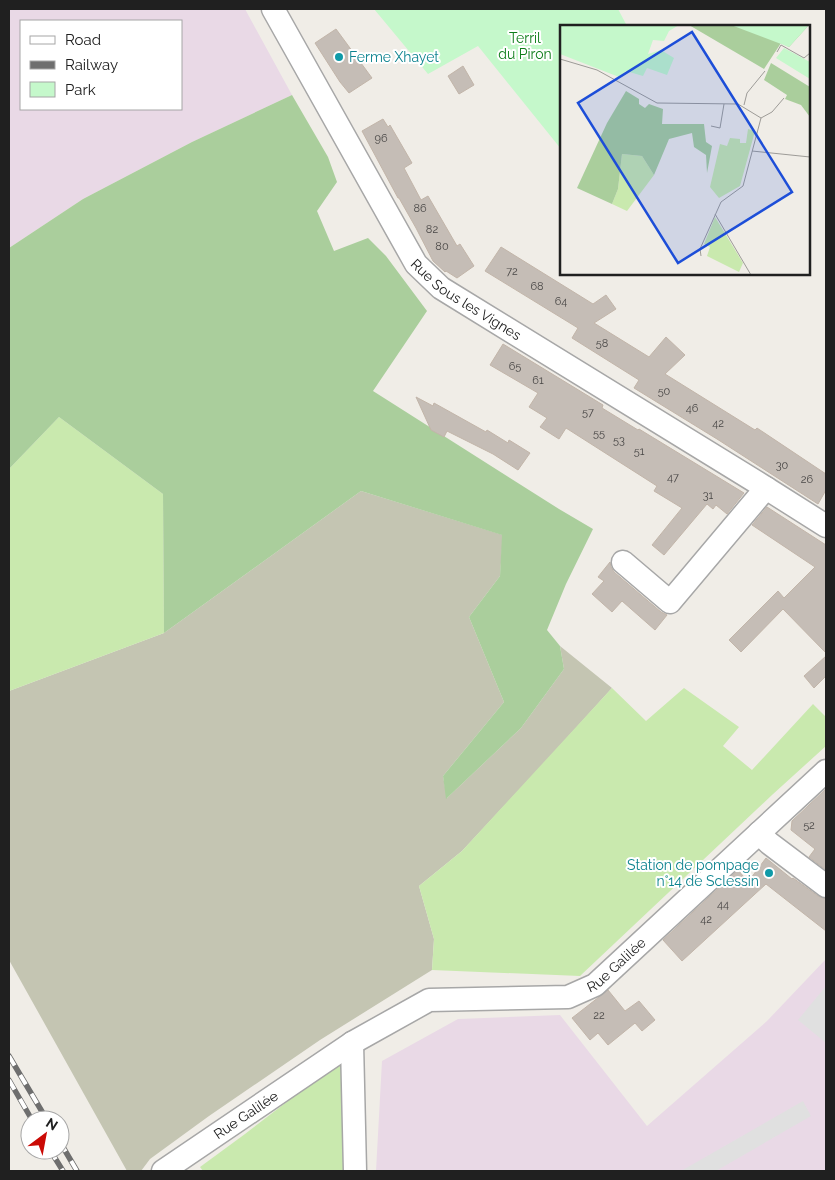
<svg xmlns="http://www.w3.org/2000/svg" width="835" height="1180" viewBox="0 0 835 1180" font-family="Raleway,sans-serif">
<rect width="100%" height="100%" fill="#f0ede7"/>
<path fill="#e9d9e6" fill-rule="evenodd" d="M9,9H245L292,95L192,142L83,199L9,248ZM21,21H181V109H21Z
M826,959V1171H376L382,1061L458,1019L560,1015L647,1126L767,1021Z"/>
<path fill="#c4c5b2" d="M361,491L503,535L500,576L469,617L504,702L443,776L447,798L521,728L564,669L560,646L612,688L546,761L462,851L419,886L434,939L432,970L320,1040L209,1116L150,1159L141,1171H127L9,960V691L164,633Z"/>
<path fill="#c9e9ae" d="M59,417L163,494L164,633L9,691V469Z
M612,688L646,721L684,688L739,727L723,746L752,770L813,704L826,717V746L772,795L580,976L432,970L434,939L419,886L462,851Z
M344,1058V1171H203L200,1167L245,1134Z"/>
<path fill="#aace9c" d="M292,95L328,157L337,182L317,211L334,251L368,238L386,256L427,311L373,391L559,509L593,529L566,584L547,630L560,646L564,669L521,728L446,799L443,776L504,702L469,617L500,576L502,535L361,491L164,633L163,494L59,417L9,469V248L83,199L192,142Z"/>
<path fill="#c5f8cb" d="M374,9H618L627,26H561V149L478,46L428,74Z"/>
<path fill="#e0e0e0" d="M826,986V1043L798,1020Z
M803,1101L811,1116L716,1171H681Z"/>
<path fill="#c5bdb6" stroke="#c2b5a9" d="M336,29L372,78L349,93L340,82L315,43Z
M463,66L474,85L459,94L448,76Z
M383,119L388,127L390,125L412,163L404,168L421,200L428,196L457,246L460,244L474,266L457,278L446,271L445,272L433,261L416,228L399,198H398L362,131Z
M501,247L593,304L606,295L616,309L594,323L649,357L666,337L685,355L665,374L755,430L757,428L826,474V490L818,504L717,439L634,388L639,380L572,338L578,328L485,271Z
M503,344L603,405L602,408L638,430L639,429L744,493L727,514L716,505L713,509L707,504L664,555L652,545L682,508L654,491L657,486L566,428L559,439L540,427L547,418L529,407L538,393L490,365Z
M416,397L433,406L434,403L486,432L487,430L508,443L509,440L530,453L518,470L493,454L447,431L444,437L431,430Z
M767,507L826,545V653L783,609L741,652L729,640L778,591L784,598L815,567L752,525Z
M610,562L611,567L614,572L661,612L667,615L655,630L622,601L612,612L592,594L604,581L598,577Z
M826,656V676L814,688L804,676Z
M826,789V870L809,857L815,849L791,830L792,821Z
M766,858L792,879L793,878L818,896L826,899V931L766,884L682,961L663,940L738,870L748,882Z
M608,990L625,1011L639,1001L655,1020L642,1031L635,1023L608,1045L598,1033L590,1040L572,1018Z"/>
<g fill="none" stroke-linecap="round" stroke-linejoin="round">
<g stroke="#a7a7a7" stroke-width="25">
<g id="minor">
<path id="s1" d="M273,9L416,264L441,288L766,488L826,526"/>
<path d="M623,562L670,602L766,488"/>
<path d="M759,833L769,843L826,886"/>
<path d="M352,1043L355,1171"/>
<path id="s2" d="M163,1171L352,1043L429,1000L568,997L595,985L826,771"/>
</g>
</g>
<use href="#minor" stroke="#fff" stroke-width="22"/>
<g stroke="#6e6e6e" stroke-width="5.5">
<path id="rail" d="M9,1056L47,1120
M9,1080L32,1120
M60,1142L77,1171
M50,1150L63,1171"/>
</g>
<use href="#rail" stroke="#fff" stroke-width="4" stroke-dasharray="11" stroke-linecap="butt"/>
</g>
<g fill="#0f9aa8" stroke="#fff" stroke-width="2">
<circle cx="339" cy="57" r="5"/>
<circle cx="769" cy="873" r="5"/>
</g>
<g text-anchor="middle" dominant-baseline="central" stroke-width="4" stroke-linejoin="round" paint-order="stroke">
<g font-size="11" fill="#494746">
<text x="381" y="138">96</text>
<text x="420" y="208">86</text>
<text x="432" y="229">82</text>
<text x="442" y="246">80</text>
<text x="512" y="271">72</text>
<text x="537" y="286">68</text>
<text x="561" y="301">64</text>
<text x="602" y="343">58</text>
<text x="515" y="366">65</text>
<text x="538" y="380">61</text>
<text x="664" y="391">50</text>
<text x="692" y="408">46</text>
<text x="588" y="412">57</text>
<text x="718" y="423">42</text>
<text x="599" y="433">55</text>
<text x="619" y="440">53</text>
<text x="639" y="451">51</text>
<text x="782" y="465">30</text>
<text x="673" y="477">47</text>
<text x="807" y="479">26</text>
<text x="708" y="495">31</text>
<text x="809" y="825">52</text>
<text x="723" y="904">44</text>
<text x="706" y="919">42</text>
<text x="599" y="1015">22</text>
</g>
<g font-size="14" fill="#0e7d1a" stroke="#fff">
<text x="525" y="38">Terril<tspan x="525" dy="16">du Piron</tspan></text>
</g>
<g font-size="14" fill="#0d838f" stroke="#fff" text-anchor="start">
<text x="349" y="57">Ferme Xhayet</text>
<text x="759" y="865" text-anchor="end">Station de pompage<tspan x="759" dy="16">n°14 de Sclessin</tspan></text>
</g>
<g font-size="14" fill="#202020" stroke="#fff">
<text stroke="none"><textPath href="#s1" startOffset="354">Rue Sous les Vignes</textPath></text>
<text stroke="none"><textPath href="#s2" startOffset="514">Rue Galilée</textPath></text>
<text stroke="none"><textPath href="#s2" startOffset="100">Rue Galilée</textPath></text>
</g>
</g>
<g transform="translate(560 25)">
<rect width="250" height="250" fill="#f0ede7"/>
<path d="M188,104L195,106L180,161L159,173L150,162L160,119L167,121L170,113L180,114V118H186ZM62,129L82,131L94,150L67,186L52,179L58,164ZM155,192L183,238L179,247L147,231L150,222L144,219Z" fill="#c9e9ae"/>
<path d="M129,0H249L229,22L221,18L204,44ZM211,38L250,62V92L241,80L225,74L227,70L204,55ZM66,66L79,74V79L85,83L89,79L103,84L102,99H144L146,117L152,121L147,148L146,130L134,122L132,108L109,114L94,150L82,131L62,129L58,164L52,179L17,163L47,98Z" fill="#aace9c"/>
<path d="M0,0H119L109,6L104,16L93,15L88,29L101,25L114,33L107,50L87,43L83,51L66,46L59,52L0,29ZM171,0H249L229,22ZM224,23L250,37V54L216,33Z" fill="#c5f8cb"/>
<path fill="none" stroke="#9d9b97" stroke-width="1" d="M217,27L221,20L244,33L250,28M0,34L37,45L97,78L178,79L201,93M184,80L187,68L205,46M201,93L212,87L224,73M151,101L160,103L164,79M192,126L250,132M155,189L191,250M141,231L140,224L161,177L183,161L201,93"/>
<path fill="#1d4ed8" fill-opacity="0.15" stroke="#1d4ed8" stroke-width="2.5" d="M132,7L232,167L118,238L18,78Z"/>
<rect width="250" height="250" fill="none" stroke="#202020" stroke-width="2.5"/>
</g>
<rect width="835" height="1180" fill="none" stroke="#202020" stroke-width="20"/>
<rect x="20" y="20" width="162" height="90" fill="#ffffff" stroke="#a6a6a6"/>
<rect x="30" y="36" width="25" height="8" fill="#ffffff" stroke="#a6a6a6"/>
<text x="65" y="45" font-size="15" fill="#202020">Road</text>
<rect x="30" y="61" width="25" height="8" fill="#6e6e6e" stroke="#a6a6a6"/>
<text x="65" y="70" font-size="15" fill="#202020">Railway</text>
<rect x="30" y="82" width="25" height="15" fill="#c5f8cb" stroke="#a6a6a6"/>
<text x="65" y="95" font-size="15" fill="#202020">Park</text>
<g transform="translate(45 1135) rotate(32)"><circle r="24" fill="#ffffff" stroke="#a6a6a6"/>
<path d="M0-4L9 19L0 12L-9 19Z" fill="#cb0a05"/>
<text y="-8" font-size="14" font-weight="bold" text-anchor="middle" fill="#202020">N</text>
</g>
</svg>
